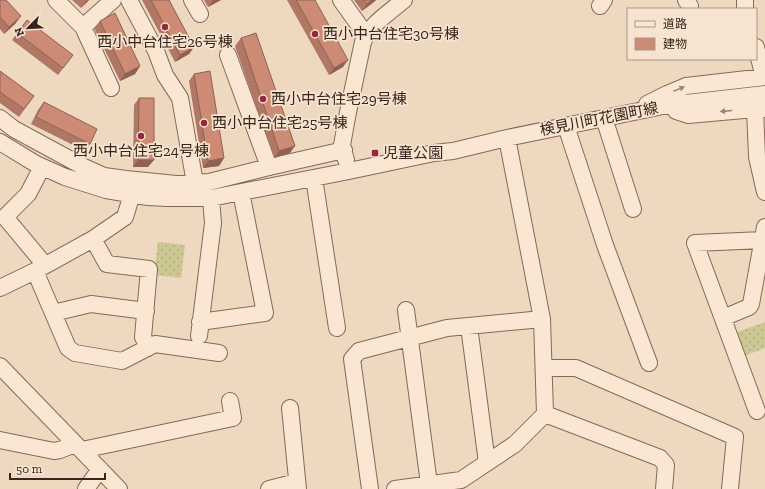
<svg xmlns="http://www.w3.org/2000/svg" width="765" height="489" viewBox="0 0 765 489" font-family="'Zilla Slab','Noto Sans JP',serif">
<defs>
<pattern id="grass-dots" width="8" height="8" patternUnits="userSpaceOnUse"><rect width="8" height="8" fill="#ccc894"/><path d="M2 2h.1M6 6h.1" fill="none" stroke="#b0ac7f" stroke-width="1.8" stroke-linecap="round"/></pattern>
</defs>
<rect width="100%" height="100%" fill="#eed8c0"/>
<path fill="url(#grass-dots)" d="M158,242L185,245L181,278L154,275Z
M765,322V348L744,356L735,333Z"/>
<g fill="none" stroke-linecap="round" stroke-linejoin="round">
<g stroke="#876858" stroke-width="18">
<path id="minor" d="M56,0L83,27L111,88
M129,0L156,51L165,75L180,98L195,183
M192,0L200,14
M341,0L366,35
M686,0L690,6
M745,0V9
M600,6L604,0
M83,27L113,0
M756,47L764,77
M228,55L269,167
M647,104L667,94L686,86L765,77
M755,109L757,157L765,192
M676,111L688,115L755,109H765
M0,118L14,129L84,167L104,176L126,179L176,184L209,182L269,167L344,150
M604,118L633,209
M566,126L605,245L649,363
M0,142L36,164L65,177L106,190L148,197L167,198H211L349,171L434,153L453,151L507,138L668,105L765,94
M346,160L342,145L348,112L363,42C369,25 390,12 404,0
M42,167L28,194L5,217L45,265
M314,178L337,328
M93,239L107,264L149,269L143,337L148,348
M35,271L68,348L75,353L122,361L155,344L219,353
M0,288L35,271L93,239L125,217L132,194
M406,310L429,484
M53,313L91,304L146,311
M723,318L749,307L751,304L765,227
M200,322L265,313L241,192
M469,326L487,463
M199,336L213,223L211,198
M0,366L119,489
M544,368H576L735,437L730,489
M290,408L298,489
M757,411L695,243L763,240
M545,414L660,458L666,465L664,489
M0,440L54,451L60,450L75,444
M82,450L233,418L230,401
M86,489L100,469
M269,489L297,482
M370,489L352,359L359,351L447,328L542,319
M395,489L461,480L515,444L545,414L542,319L507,138"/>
</g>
<use href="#minor" stroke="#f9e7d3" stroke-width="16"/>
</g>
<path fill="#b07765" d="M0,0L16,23L4,34L0,29Z
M72,0H89L81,8Z
M142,0H169L194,47L189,54L175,62Z
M204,0H221L208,7Z
M287,0H315L343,67L329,75Z
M354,0H376L375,1L362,11Z
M27,20L73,55L58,75L12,40Z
M100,21L140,66L135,74L120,81L94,28Z
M241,38L290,153L274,158L235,46Z
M0,71L34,96L19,117L0,103Z
M194,74L224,158L219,166L203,168L189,81Z
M139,98L148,167H133L134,105Z
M44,102L90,144L85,151L31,124L38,110Z"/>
<path fill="#906152" d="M87,0H89L81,8L86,1Z
M213,0H221L208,7Z
M372,0H376L375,1L362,11L367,4Z
M21,16L16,23L4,34L9,27Z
M194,47L189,54L175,62L180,55Z
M348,60L343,67L329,75L334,68Z
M140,66L135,74L120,81L125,74Z
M295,146L290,153L274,158L279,151Z
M224,158L219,166L203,168L208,161Z
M138,160H154L148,167H133Z"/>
<path fill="#cd8a75" stroke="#906152" d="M0,0H6L21,16L9,27L0,17Z
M151,0H169L194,47L180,55Z
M296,0H315L348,60L334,68Z
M364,0H372L367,4Z
M115,13L140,66L125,74L100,21Z
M27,20L73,55L63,68L17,33Z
M256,33L295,146L279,151L241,38Z
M0,71L34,96L24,109L0,92Z
M210,71L224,158L208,161L194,74Z
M139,98H154V160H138Z
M44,102L97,129L90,144L36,117Z"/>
<defs><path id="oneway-solid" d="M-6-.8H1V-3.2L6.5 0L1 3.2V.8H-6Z"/></defs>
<g fill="#988678">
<use href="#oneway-solid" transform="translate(679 89) rotate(-22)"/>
<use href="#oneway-solid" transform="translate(726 111) rotate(175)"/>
</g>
<g fill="#97273d" stroke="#f6e4d0" stroke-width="1.5">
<circle cx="165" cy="27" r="4"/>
<circle cx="315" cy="34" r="4"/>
<circle cx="263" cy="99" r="4"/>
<circle cx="204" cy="123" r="4"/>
<circle cx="141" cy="136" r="4"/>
<rect x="371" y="149" width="8" height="8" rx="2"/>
</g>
<g text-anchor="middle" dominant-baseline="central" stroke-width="3.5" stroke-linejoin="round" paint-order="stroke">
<g font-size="15" fill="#37241c" stroke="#f6e4d0" text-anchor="start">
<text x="323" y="34">西小中台住宅30号棟</text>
<text x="165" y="42" text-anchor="middle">西小中台住宅26号棟</text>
<text x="271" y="99">西小中台住宅29号棟</text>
<text x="212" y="123">西小中台住宅25号棟</text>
<text x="141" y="151" text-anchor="middle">西小中台住宅24号棟</text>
<text x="383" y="153">児童公園</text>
</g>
<g font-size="15" fill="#37241c" stroke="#f6e4d0">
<text transform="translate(599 119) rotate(-11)">検見川町花園町線</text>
</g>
</g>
<rect x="627" y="8" width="130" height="52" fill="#f6e4d0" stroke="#aa9788"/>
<rect x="635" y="21" width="20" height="6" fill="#f9e7d3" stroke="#aa9788"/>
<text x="663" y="28" font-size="12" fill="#37241c">道路</text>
<rect x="635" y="38" width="20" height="12" fill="#cd8a75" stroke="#aa9788"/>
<text x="663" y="48" font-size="12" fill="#37241c">建物</text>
<g transform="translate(28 28) rotate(246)" stroke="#f6e4d0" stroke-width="3" paint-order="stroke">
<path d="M0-3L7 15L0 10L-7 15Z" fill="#37241c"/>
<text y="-6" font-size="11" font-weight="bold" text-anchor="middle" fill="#37241c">N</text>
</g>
<path d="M10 473v6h95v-6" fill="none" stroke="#37241c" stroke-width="2"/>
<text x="16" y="473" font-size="12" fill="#37241c" stroke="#f6e4d0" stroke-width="3" paint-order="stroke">50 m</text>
</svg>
